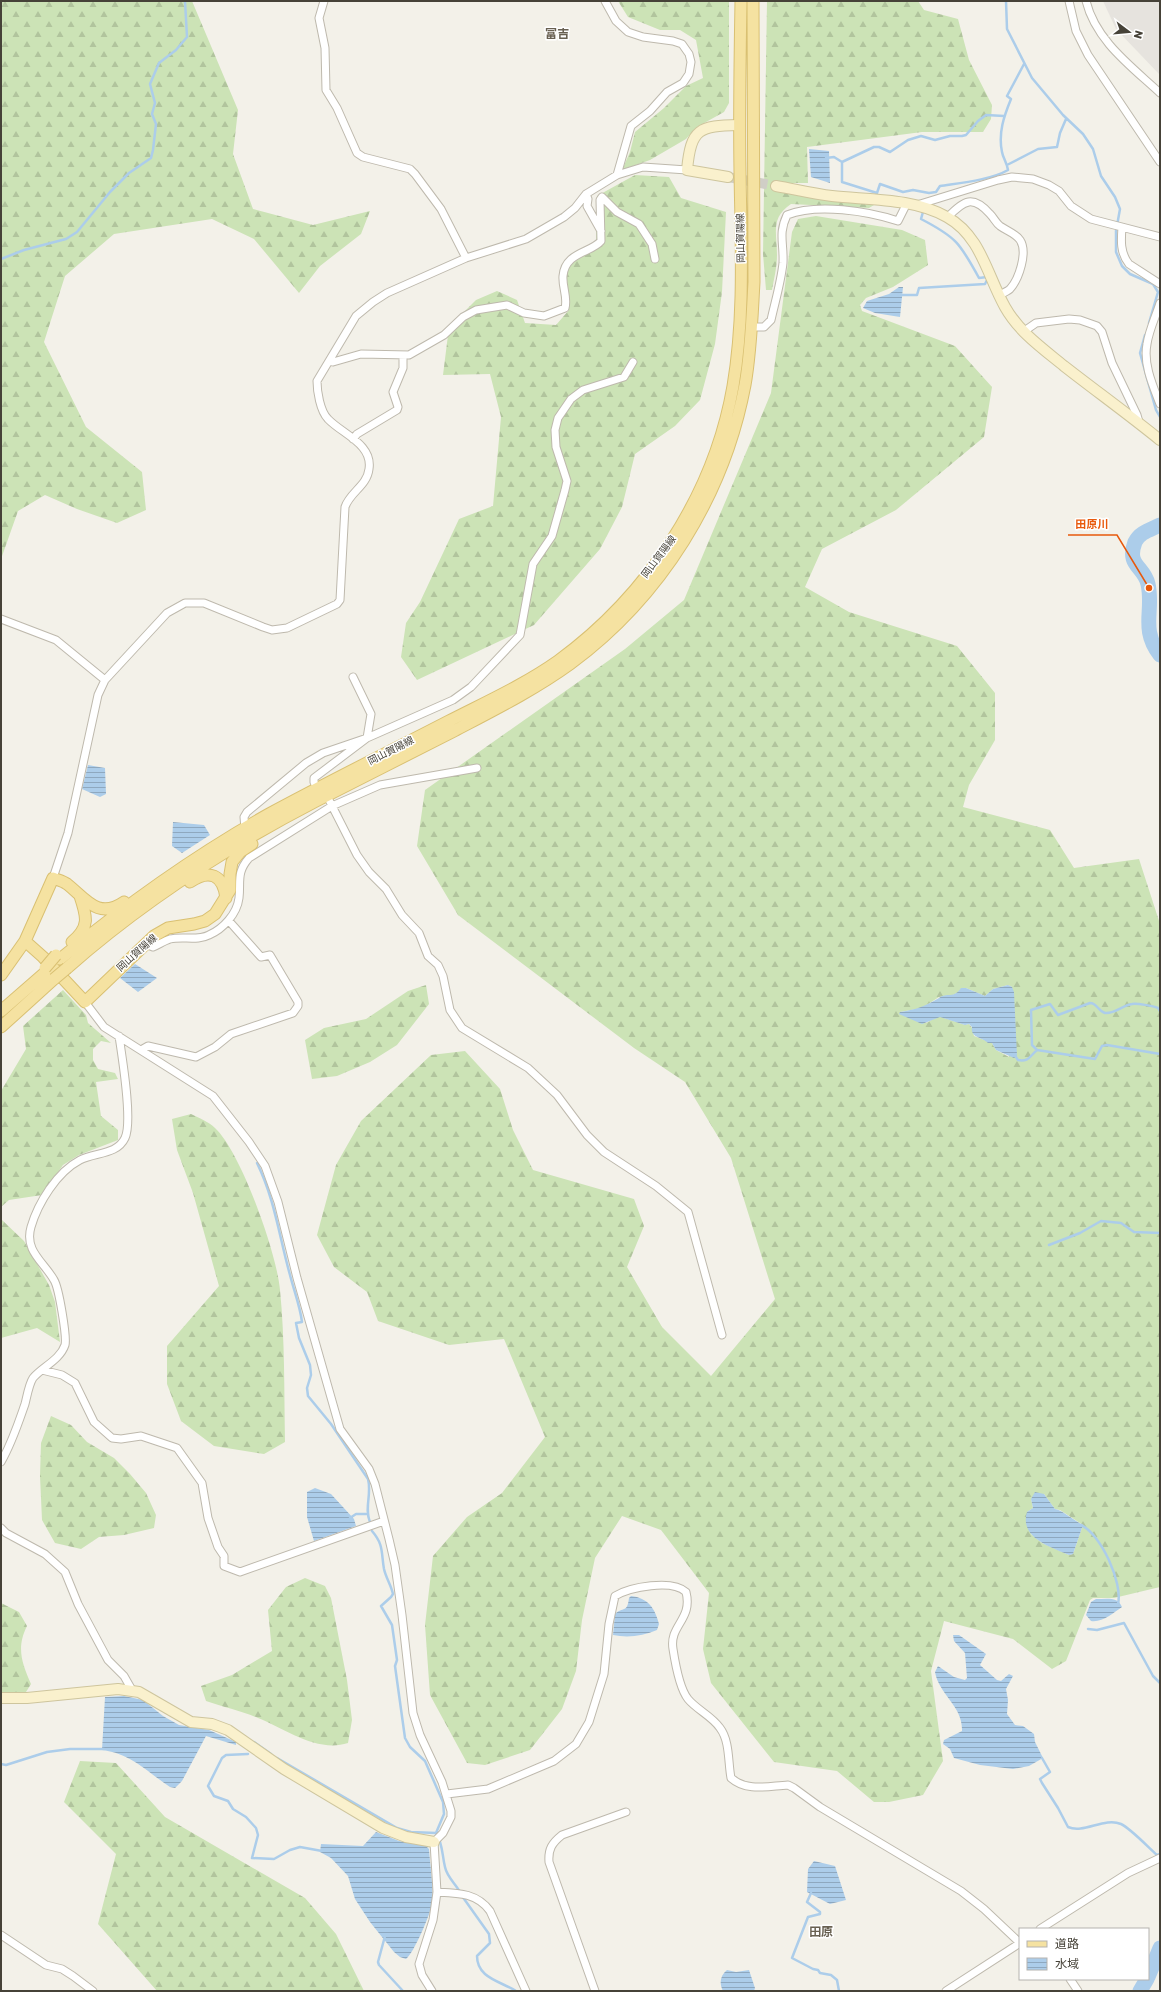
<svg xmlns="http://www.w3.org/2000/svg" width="1161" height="1992" viewBox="0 0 1161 1992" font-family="Rubik,'Noto Sans JP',sans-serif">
<defs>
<pattern id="forest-firs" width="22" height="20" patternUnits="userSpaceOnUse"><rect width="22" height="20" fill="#cce3b6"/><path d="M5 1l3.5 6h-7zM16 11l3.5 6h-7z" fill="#b1c49d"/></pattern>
<pattern id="water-rules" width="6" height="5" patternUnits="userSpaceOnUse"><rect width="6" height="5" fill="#accdea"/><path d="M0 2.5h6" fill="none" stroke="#8ea8bf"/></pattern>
</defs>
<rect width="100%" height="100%" fill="#f3f1e9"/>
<path fill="#e6e3de" d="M1103,1H1160V75L1116,29Z"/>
<path fill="url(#forest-firs)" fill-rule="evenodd" d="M1,1H192L238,110L233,154L253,209L313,225L370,211L361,234L320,266L299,293L254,239L212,219L114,234L65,276L44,342L86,427L142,472L146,510L117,523L77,509L45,495L18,511L1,559Z
M618,1H729V103L724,112L697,127L686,139L650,160L622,170L630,152L635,132L664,108L686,86L703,78L696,40L680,30H660L628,17Z
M767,1H918L924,10L958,19L969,60L992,105L991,119L983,132H922L807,147L808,183H774L773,189L874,205L869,208L791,204C770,218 777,233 777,255C777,267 774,279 772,290H766L763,254Z
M635,175L669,177L681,198L726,212L722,292L715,344L700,400L675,426L635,454L622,507L600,549L534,625L417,680L401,657L406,623L420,602L459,519L493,506L501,417L490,374L443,375L449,327L476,300L497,291L517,300L525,323L556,325L569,310L563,283L570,264L584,256L596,242L597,196Z
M816,216L902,230L925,240L928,265L893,287L866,298L860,305L862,311L955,346L992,387L984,437L896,510L822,549L805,587L849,612L957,646L995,693V740L969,785L963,807L1050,830L1074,868L1139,859L1160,924V1587L1114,1598H1093L1090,1600L1066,1661L1052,1669L1013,1639L944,1621L931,1671L943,1761L923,1795L889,1802H874L837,1771L774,1762L711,1683L703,1649L709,1593L661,1530L622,1516L595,1558L582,1620L576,1671L562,1709L530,1750L485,1765L467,1763L430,1695L425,1625L433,1556L467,1517L502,1493L545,1437L504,1339L449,1345L378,1321L367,1292L334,1267L317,1235L336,1165L361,1121L431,1055L465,1051L500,1089L513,1130L533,1170L634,1199L644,1226L627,1267L662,1327L711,1376L775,1299L731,1158L685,1082L634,1048L458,915L417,846L425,790L625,649L684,600L771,393L792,232L798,219ZM1008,985L1012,987L1009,1057L996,1050L992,1043L974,1036L972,1028L969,1024L965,1025L941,1017H937L926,1023L900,1012L922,1008L939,997L953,995L966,988L985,996L993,989ZM1044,1494L1055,1509L1060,1510L1083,1525L1073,1554L1069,1555L1042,1543L1031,1534L1027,1512L1033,1508L1031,1499Z
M426,985L429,1004L397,1045L370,1062L337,1076L312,1079L305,1040L324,1028L366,1019L408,991Z
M63,990L86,1015L88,1023L111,1043L101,1041L93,1049V1060L98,1069L115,1073L118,1079L96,1082L101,1116L118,1130V1140L79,1155L63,1165L42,1195L9,1200L1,1207V1091L26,1049L23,1026Z
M191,1114C199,1118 209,1122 215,1128C241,1152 277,1254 280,1290C285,1340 284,1392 285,1442L264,1454L214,1446L181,1421L167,1384V1346L219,1286L193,1193L177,1150L172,1119Z
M1,1219L24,1241L49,1285L55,1302L60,1342L37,1328L1,1338Z
M51,1416L71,1425L87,1442L114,1458L130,1474L146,1493L156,1515L154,1528L124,1535L99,1537L81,1549L55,1543L42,1520L40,1476L41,1443Z
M305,1578L325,1586L331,1598L347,1680L352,1720L348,1743C317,1753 286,1729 258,1718C242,1711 223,1707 206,1701L201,1686L232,1675L272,1651L268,1610L286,1587Z
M1,1603L19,1612L27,1626C16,1648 22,1663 31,1684L26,1692H1Z
M80,1761L116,1763L165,1817L305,1898L336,1934L364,1991H157L98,1924L116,1854L64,1802Z"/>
<path fill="url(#water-rules)" d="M809,149L829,151L830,183L811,177Z
M899,287H903L900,317L875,313L863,308L867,301L889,294Z
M88,765L105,768L106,794L100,797L82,789Z
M173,822L204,825L210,835L182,853L172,846Z
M135,964L157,978L138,992L120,978Z
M1008,985L1012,987L1014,992L1017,1056L1014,1058L996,1050L992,1043H988C982,1037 970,1038 972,1027L969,1024L965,1025L940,1017L922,1024L899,1014L900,1012C917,1009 924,1007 939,998C947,992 954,999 961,988H966L985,996L993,989Z
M315,1488L331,1494L354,1519L356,1526L314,1541L307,1517V1492Z
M1035,1492L1044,1494L1055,1509C1062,1510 1075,1521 1083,1525L1073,1554L1069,1555C1051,1547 1019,1538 1027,1512L1033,1508L1031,1499Z
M631,1596C648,1598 655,1608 659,1624L657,1630C643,1636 628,1638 613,1635L615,1614C623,1606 627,1614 629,1598Z
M1096,1599C1106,1599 1118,1596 1122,1607C1113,1613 1102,1623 1091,1621L1086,1615L1091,1602Z
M953,1635H959L986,1654L980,1665L997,1680L1001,1681L1009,1674L1013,1676L1006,1689L1008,1700L1007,1714L1015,1725L1023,1726L1034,1734L1035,1742L1043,1758L1029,1766L1013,1769L980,1765L954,1758L950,1749L943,1744L944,1740L962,1731C963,1706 939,1695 935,1672L938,1666L954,1677L965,1680L967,1678L965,1653L954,1641Z
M124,1696L143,1700L163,1716L179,1725L209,1730L236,1742V1745L206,1736L182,1781L175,1788L170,1787C146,1771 132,1754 102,1750L105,1697Z
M376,1832L399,1841L426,1846L429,1849C430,1864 434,1890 432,1903C431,1913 414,1953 406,1959L400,1957L394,1952L370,1922L355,1899L348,1876L331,1858L320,1852L321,1844L363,1846Z
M814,1861L835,1866L846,1900L830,1904L807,1892L808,1869Z
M727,1970L736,1972L749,1970L755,1988L754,1991H723C719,1983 720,1976 727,1970Z"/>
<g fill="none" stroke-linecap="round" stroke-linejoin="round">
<path stroke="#accdea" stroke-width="2.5" d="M1006,1L1007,29L1032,78L1063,115L1083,134L1093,149L1101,176L1115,197L1120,209L1116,231V252L1122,266L1130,274L1153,284L1158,292L1149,323
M826,158L834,157L842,162V182L877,193L880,184L903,192L913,190L929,193L936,192L940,186C959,183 991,180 1008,170C1007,163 1003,158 1002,152C998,133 1004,116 1011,99L1007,96L1024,64
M842,162L874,147H879L890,152L908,140L921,136L935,140L950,136H962L966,135L978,121L986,115L1004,116
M1007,165L1038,149L1057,147L1060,133L1066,119
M1,259L24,250L66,239L77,232L110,192L129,173L151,158L153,150L156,124L152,114L155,103L150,84L159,63L176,50L187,37L185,1
M899,295H917L919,288L985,284L988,278L987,277L979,278C960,243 956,237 921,219L923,212
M1145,335L1140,353L1156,410L1160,417
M1037,1050L1032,1045L1031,1010L1050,1004L1058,1015L1090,1003C1097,1003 1098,1011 1105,1013C1115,1014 1123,1005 1132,1004C1137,1003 1153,1006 1158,1008L1160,1011
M1014,1054L1018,1060C1029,1062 1030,1056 1037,1050L1095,1059L1102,1046L1107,1045L1160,1054
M257,1163C275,1200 279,1236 290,1275C294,1291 300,1306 302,1322L296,1323L299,1338L310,1365L311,1375L307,1388L308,1396L331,1424L368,1479C372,1494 364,1508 370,1522
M1049,1245L1080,1233L1101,1221L1121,1223L1134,1232L1160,1233
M350,1518L356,1514H366
M1081,1525C1101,1534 1123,1583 1118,1604
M372,1531C384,1545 381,1552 384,1569C386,1578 391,1585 393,1594L391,1597L381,1606L392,1625L397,1660L395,1666L405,1738L410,1747L425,1761L443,1802L444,1814L436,1833
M1088,1629L1097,1630L1124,1623L1153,1676L1160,1683
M254,1742L271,1754
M248,1754L226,1755L222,1758L208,1786L214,1796L228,1801L233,1809L246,1817L256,1828L258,1835L252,1858L274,1859L290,1850L300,1847L322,1851
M277,1758L397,1828L411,1832L436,1833C443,1844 442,1855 445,1867C447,1877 455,1883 460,1892
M1042,1758L1050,1772L1040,1779L1042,1783L1058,1808L1068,1827C1084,1834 1104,1817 1121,1824C1130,1828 1149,1848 1157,1855L1160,1854
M1,1764L6,1765L47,1752L70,1749H104
M811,1893L807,1902L820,1912V1914L808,1917L792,1958L813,1969L818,1970L820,1973L831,1975L837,1980L839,1991
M462,1896L489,1934L490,1943L477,1956C477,1978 500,1981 516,1991
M385,1936L378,1962L379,1965L403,1991"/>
<path stroke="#accdea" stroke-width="15" d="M1160,525C1150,530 1140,532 1135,542C1126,566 1144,566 1148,584C1154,611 1140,629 1160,655
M1148,1977L1160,1948
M1140,1991L1147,1979"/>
<path stroke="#d0cec6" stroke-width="10" stroke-dasharray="10 5" stroke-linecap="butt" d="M728,177L776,186"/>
<g stroke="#beb9ad" stroke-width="9">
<path id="street" d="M324,1L319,18L325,48L326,90L337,108L357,153L363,157L410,169L415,174L441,209L466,258
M605,1L616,21L628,32L643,37L673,41L682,44L689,54L691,62L689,74L683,83L667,92L650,111L631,126L617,175
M1069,1L1076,31L1088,55L1160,162
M1086,1C1096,41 1131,66 1160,93
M586,194L588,199L587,206L601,231
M917,205L998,180L1012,177L1033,179L1049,185L1059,191L1071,206L1091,219L1160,237
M948,217C964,200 973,195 990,214C994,218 996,223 1000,226C1007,231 1015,233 1020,240C1028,252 1019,279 1010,289C1008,291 1003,293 1000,295
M1122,227C1121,240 1120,253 1129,264L1160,284
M1160,303C1156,316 1149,330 1147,344C1143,364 1153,386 1160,404
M752,327H764L771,320C775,302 781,282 783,263C784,243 778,234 787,215C817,203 868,211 898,221L907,203
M1023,332L1036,323L1069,319L1080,320L1097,326L1102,332L1112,363L1137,415L1139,422
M329,361L333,362L361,354L409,355L444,335L463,317L476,310L507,305L524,313L544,316L565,308C568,297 562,287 563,276C565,252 591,253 601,241L600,200L602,197L617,212L639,224L652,244L655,259
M353,439L357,434L397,410L398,407L393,392L403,368V355
M1,619L56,640L105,680
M317,789L314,782V778L367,738L371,714L353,677
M327,796L357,855L369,872L386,889L402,915L419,933L428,956L438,965L443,976L450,1010L462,1028L528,1068L557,1095L587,1135L604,1152L656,1186L688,1212L722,1335
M245,829L244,817L247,812L306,763L323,753L367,738L453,700L471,687L520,635L533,564L552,536L565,490L567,481L556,447L555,430L558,418L571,399L583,390L624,377L633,362
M53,878L68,833L98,695L105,680L167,613L185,603H204L263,627L272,630L287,628L337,604L340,600L345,507C350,492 367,486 369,469C373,444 342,434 328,419C320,411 317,391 317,381L356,316L373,302L387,293L466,258L526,239L564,217L575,208L586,194L617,175L643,167L687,170
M146,944L153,947C158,945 164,941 170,939C182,936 198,941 209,935C223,929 237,914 239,898C241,881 236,873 249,858L332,806L380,785L477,768
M85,1002L104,1027L213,1096L249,1142L265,1166L278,1202L297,1278L340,1429L369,1469L375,1484L389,1539L395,1565L402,1615L413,1713L420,1735L442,1782L451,1811V1817L443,1833L434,1842L437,1892C458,1893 477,1893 490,1911L526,1991
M141,1050L148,1046L196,1057L215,1047L231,1034L293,1013L298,1006V1002L270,955L261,957L229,921
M42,1370L62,1375L75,1383L94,1422L112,1438L121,1439L141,1436L177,1448L202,1483L208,1518L218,1547L224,1556V1566L240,1572L384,1521
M1,1462C12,1443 18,1424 25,1404C27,1396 29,1384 33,1378C42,1367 60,1360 65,1345C67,1337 59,1288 54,1280C44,1262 24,1251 31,1227C38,1203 57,1172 80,1160C95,1152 117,1155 125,1138C133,1121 122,1057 119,1036
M1,1528L6,1533L45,1554L65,1572L78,1604L108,1660L124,1676L132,1690
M447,1794L488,1789L554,1761L576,1744L589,1722L604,1674L609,1624L615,1596C630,1587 672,1579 686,1592C693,1620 669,1625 673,1649C675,1662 680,1689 688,1699C697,1710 712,1716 720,1728C730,1741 728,1763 731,1778C747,1792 768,1786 788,1785L794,1788L820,1807L961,1891L984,1909L1020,1943
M1040,1929L1128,1873L1160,1858
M1,1935L46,1965L62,1969L73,1976L93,1991
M1070,1979L1078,1991
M432,1991L422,1975L419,1964L433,1920L437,1892
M595,1991L549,1862C548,1849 552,1843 562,1835L626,1812
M946,1991L1020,1943"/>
</g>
<g stroke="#cec59d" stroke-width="12">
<path id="secondary" d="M728,177L687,170C691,128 699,126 739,125
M776,186C794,189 813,194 832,196C869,200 914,198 947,217C981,236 987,275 1005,307C1019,332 1042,348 1064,366C1096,391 1128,414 1160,440
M1,1698H27L118,1689L139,1692L191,1722L212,1724L228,1730L284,1769L383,1828L406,1837L434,1842"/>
</g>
<g stroke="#d9c072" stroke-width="13">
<path id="primary" d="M190,882C209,869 223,874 226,898
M25,941L43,957L85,1002L154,936L168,928L194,924L205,921L215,914L230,890V874L232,862L240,852L252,844
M72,942C90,927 87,917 80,896
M60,959C126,905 194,856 269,814C328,782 389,752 449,721C486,702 524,685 558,661C647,596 714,496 733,386C745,315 741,243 740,171C739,114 740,58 741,1
M67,968C142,902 227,847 316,801C362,778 408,754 454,731C494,710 534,690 570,664C661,597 724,496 745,385C751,352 752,317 754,282L753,1
M1,975L25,941L53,878C58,880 63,881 67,884C86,899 98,920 124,902
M1,1011L47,971
M1,1027L54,979"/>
</g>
<use href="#street" stroke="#fff" stroke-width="7"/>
<use href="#secondary" stroke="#faf1cd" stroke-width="10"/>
<use href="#primary" stroke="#f5e2a1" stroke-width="11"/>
<g stroke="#d9c072" stroke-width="13" stroke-linecap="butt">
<path id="primary-bridge" d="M45,968L56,955
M54,979L67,968"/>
</g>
<use href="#primary-bridge" stroke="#f5e2a1" stroke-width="11"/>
</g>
<g text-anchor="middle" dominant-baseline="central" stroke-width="3" stroke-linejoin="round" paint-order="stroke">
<g font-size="10" fill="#464238" stroke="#fff">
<text transform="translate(741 238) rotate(-91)">岡山賀陽線</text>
<text transform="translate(659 557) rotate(-53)">岡山賀陽線</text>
<text transform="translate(391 751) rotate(-27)">岡山賀陽線</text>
<text transform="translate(137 953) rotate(-42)">岡山賀陽線</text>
</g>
<g font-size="12" font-weight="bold" fill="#686051" stroke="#fff">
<text x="557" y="34">富吉</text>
<text x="821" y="1932">田原</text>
</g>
</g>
<path fill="none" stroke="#e8590c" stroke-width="1.5" d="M1149 588L1117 535H1068"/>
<circle fill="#e8590c" stroke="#fff" stroke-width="1.5" cx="1149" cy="588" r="4"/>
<g font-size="11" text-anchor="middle" font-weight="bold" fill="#e8590c" stroke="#fff" stroke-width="3" stroke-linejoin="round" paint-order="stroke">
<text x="1092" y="528">田原川</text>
</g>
<rect width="1161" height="1992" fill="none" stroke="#464238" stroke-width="4"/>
<rect x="1019" y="1928" width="130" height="52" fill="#ffffff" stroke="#b5b3af"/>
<rect x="1027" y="1941" width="20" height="6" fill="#f5e2a1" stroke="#b5b3af"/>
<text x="1055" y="1948" font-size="12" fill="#464238">道路</text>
<rect x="1027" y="1958" width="20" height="12" fill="url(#water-rules)" stroke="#b5b3af"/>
<text x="1055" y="1968" font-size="12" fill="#464238">水域</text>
<g transform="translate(1129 32) rotate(106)" stroke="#ffffff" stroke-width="3" paint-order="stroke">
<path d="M0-3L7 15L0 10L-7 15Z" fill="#464238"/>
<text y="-6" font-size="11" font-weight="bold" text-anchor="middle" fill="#464238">N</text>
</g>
</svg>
